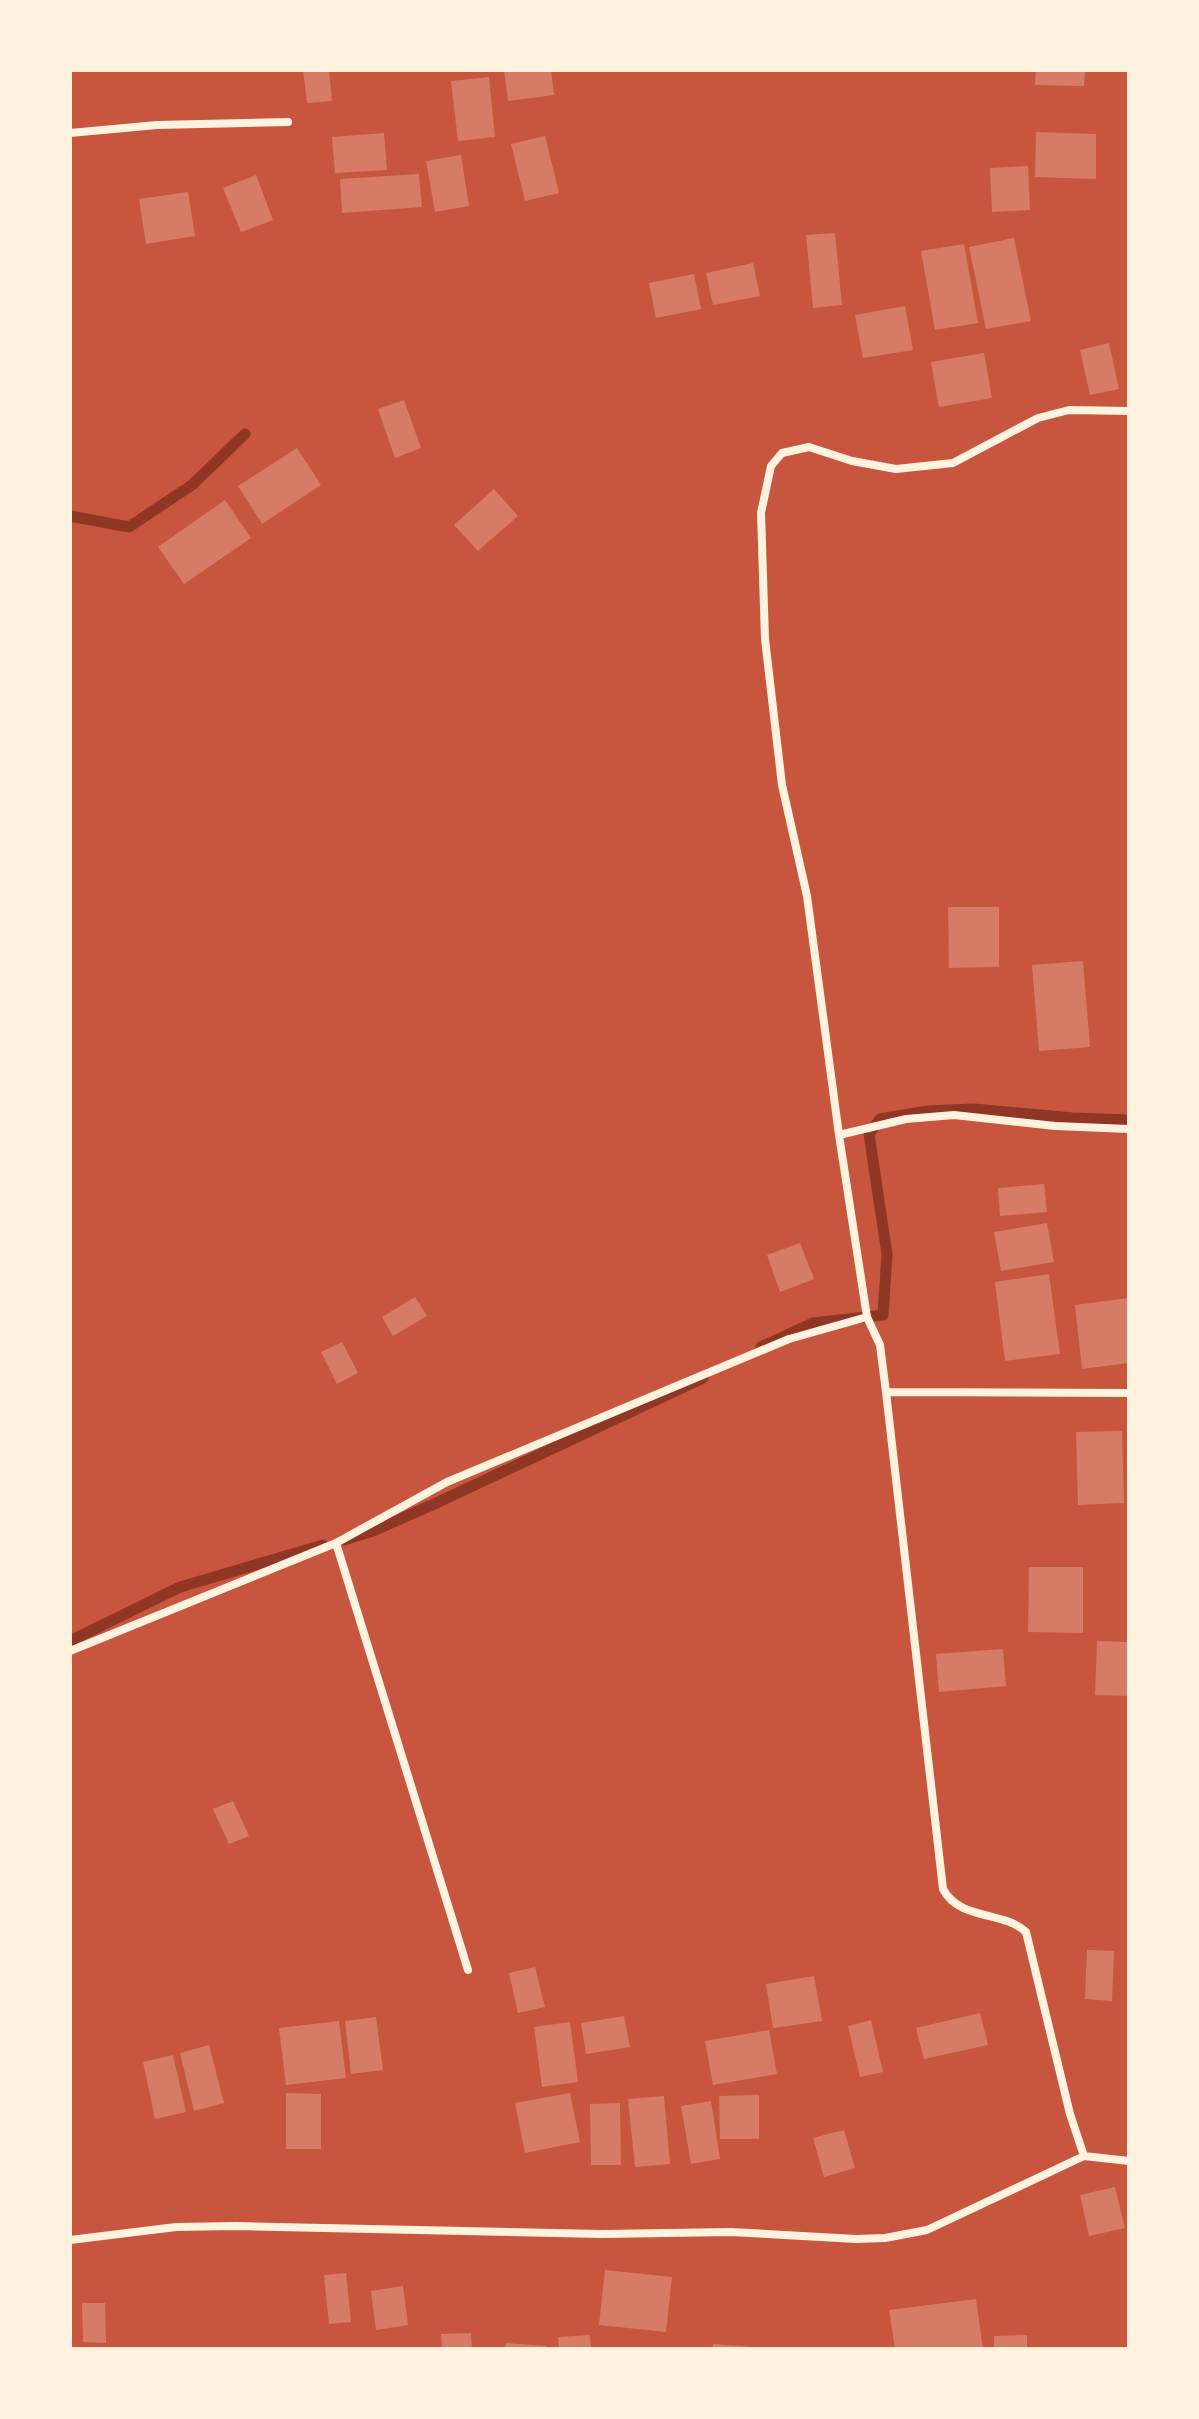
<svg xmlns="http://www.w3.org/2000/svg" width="1199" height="2419" viewBox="0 0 1199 2419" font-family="Montserrat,sans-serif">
<rect width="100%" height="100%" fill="#c8553d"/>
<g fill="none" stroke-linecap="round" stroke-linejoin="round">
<path stroke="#8f3625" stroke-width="11" d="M70,516L129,527L192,485L245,434
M761,1347L813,1323L883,1315L887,1254L869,1134L880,1119L928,1111L974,1109L1073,1118L1129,1120
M344,1540L373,1531L432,1505L703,1378
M70,1641L180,1587L323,1545"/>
</g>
<path fill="#d67c66" d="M303,70H329L332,101L307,103Z
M504,70H551L554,95L508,101Z
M1036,70H1085L1084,86L1035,85Z
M489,77L495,137L458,141L451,81Z
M1036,132L1096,134V179L1035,177Z
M384,133L387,170L335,173L332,137Z
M545,136L559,193L525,201L511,144Z
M461,155L469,206L435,212L426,161Z
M1028,166L1030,210L992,212L990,168Z
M419,174L422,207L342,213L340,179Z
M256,175L273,220L241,232L223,188Z
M188,192L195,236L146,244L139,199Z
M835,233L842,305L813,308L806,235Z
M1014,238L1031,321L986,329L969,247Z
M964,244L978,323L935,330L921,251Z
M753,263L760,296L713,305L706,273Z
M694,274L701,309L656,318L649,283Z
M905,306L913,350L863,358L855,315Z
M1109,343L1119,389L1090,395L1080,350Z
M984,353L992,398L939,407L931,362Z
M404,400L421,448L395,458L378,409Z
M297,448L321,485L262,524L238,486Z
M494,489L518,516L478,551L454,525Z
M225,500L251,538L184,584L158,547Z
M948,907H999V967L949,968Z
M1083,961L1090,1047L1039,1051L1032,965Z
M1044,1184L1047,1212L1000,1216L998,1188Z
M1047,1223L1054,1262L1001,1271L994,1232Z
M800,1243L814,1279L780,1292L767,1255Z
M1049,1274L1060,1354L1005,1361L995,1282Z
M415,1297L427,1316L393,1336L382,1317Z
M1129,1298V1363L1082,1369L1075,1305Z
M342,1342L358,1373L337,1384L321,1352Z
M1122,1431L1124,1503L1078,1505L1076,1432Z
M1029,1567H1083V1633L1028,1632Z
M1097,1641L1129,1642V1696L1095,1695Z
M1003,1649L1006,1686L939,1692L936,1654Z
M233,1801L249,1836L229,1844L213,1809Z
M1087,1950L1114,1951L1112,2001L1085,1999Z
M535,1967L545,2007L518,2013L509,1973Z
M814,1976L822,2021L773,2028L766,1984Z
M980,2013L988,2045L924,2059L916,2028Z
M624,2016L630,2047L586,2054L581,2023Z
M376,2017L383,2070L351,2074L345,2021Z
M871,2020L883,2072L860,2077L848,2026Z
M339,2021L346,2078L286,2085L279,2028Z
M570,2022L578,2082L542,2087L534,2027Z
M769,2030L777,2074L713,2085L705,2041Z
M209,2045L224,2103L194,2111L180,2053Z
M173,2055L186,2112L155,2119L143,2062Z
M286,2093L321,2094V2149H286Z
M570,2093L580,2142L525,2153L515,2103Z
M759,2095V2139H720L719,2096Z
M664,2096L670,2164L635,2167L628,2099Z
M711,2101L720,2159L691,2164L681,2106Z
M620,2103L621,2165H591L590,2104Z
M844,2130L855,2168L824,2177L813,2138Z
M1115,2187L1125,2228L1089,2236L1080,2195Z
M605,2270L672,2277L666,2332L599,2325Z
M346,2273L351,2322L329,2324L324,2275Z
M403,2286L408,2325L376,2330L371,2291Z
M976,2299L983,2349H895L889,2310Z
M82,2303H105L106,2343L83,2342Z
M471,2333L472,2349H442L441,2334Z
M590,2335L591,2349H559L558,2337Z
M1027,2335V2349H994V2336Z
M506,2343L547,2346V2349H505Z
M713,2344L753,2347V2349H712Z"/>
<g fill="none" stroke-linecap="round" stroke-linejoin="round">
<path stroke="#fff3e0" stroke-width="8" d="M70,133L157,125L288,122
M839,1135L906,1119L954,1115L1055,1126L1129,1129
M867,1317L839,1135L807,896L782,785L765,639L761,513L771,466L782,453L809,447L852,461L896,469L953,463L1038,418L1069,410L1129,411
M886,1392L943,1889C960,1921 1002,1910 1026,1932L1070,2114L1084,2156L1129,2161
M336,1543L468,1970
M70,1651L336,1543L447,1482L789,1339L867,1317L880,1345L886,1392L1129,1393
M70,2240L176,2227L236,2226L602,2234L731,2232L856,2239L885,2238L927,2230L1084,2156"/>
</g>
<rect width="1199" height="2419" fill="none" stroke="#fff3e0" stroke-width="144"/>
</svg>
